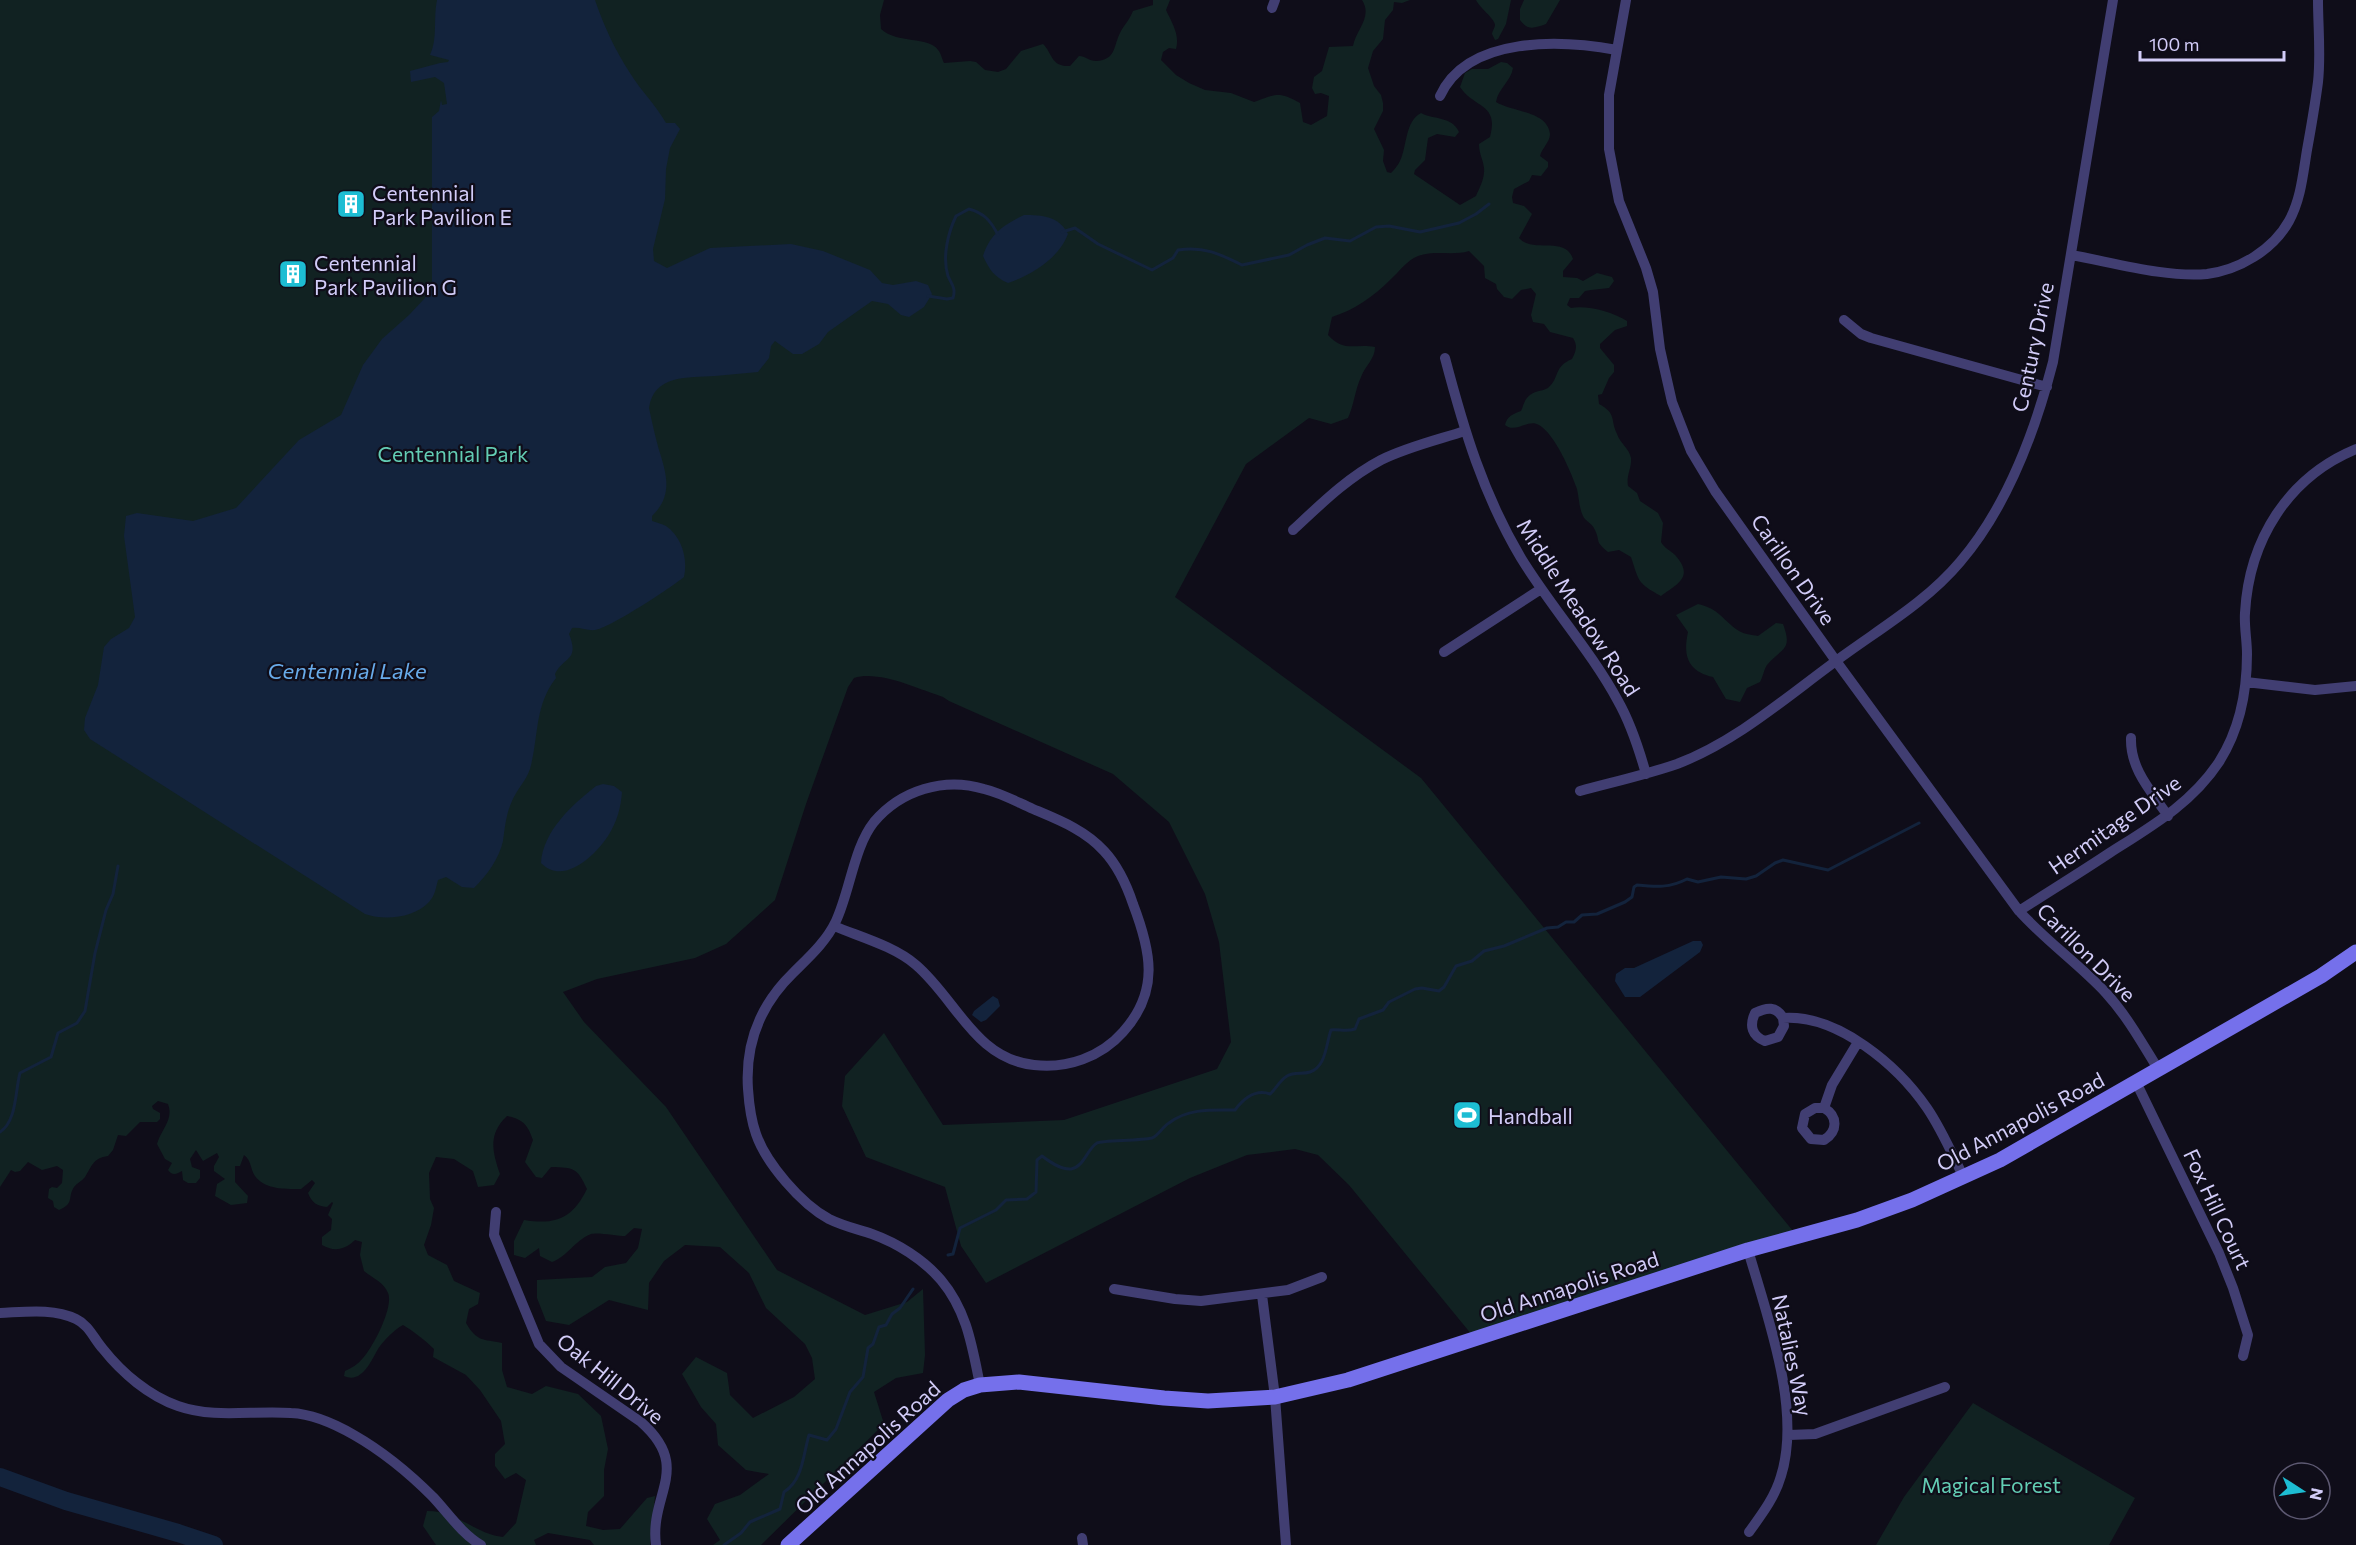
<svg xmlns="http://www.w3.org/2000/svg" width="2356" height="1545" viewBox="0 0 2356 1545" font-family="Commissioner,sans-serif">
<rect width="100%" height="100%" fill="#0f0d19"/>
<path fill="#122" d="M0,0H884L880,15L881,29C897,44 929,36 938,50C941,53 942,59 944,63L970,61L976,62L985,70L998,72L1006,69L1021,51L1043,44C1053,54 1051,67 1070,66L1079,56C1085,56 1089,61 1096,61C1117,60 1113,45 1121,31C1125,24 1130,19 1133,11L1153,5V0H1170L1166,10C1172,23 1180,35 1176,49L1169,48L1163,52L1161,60L1176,75L1189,83L1205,90L1231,93L1254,102C1277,94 1278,91 1300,103L1303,122L1311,125L1327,116L1329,96L1321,93L1315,94L1312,88L1314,77L1322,71L1329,47L1353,46C1356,30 1373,17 1362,0H1410L1402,3L1394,2L1393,10L1385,20L1383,39L1373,51L1368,68L1374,86L1381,95L1383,103V111L1374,129L1384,150L1383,161L1387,172L1391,173C1394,170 1398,165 1400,161C1407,147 1405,121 1421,113C1434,120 1452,116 1459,132L1455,137L1437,134L1428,138L1425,160L1415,170L1414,174L1460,205L1476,196C1480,187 1485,178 1484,168C1483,159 1479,154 1479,144L1490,137C1499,103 1475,109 1460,87L1465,73L1472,69H1488L1501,62L1507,63L1513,68C1511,81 1498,89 1496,102C1512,112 1548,111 1550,134C1550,142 1542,148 1540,156L1548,162V167L1541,176L1532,175L1529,181L1514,189L1512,197L1513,203L1524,206L1532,214L1519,238C1533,254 1565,235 1573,259L1563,271V277L1577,278L1583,281L1597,273L1612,277L1614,281L1609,288L1591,290L1585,291L1579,298H1570L1567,305L1571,308C1587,305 1613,312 1627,321V326L1615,330L1600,344V348L1614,365V372L1609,378L1602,394L1598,395L1599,404C1617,414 1610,419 1617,434C1620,443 1629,448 1631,458C1632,468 1626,475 1628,486L1637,493L1640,501L1658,513L1663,523L1661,542C1664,548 1670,550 1675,555C1695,577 1677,584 1661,596C1637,583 1639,581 1631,557L1619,550L1608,552C1594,540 1601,543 1595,530C1592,523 1585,521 1583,516C1579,508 1579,497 1577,489C1571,472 1555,434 1539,425C1528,418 1516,434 1505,425C1507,416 1513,414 1521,411C1523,407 1524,401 1527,398C1533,390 1541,392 1548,388C1560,378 1553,367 1572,359C1576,351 1578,346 1573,338L1550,332L1544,324L1533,322L1531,315L1536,294L1531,288L1521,290L1512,299L1504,297L1497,289L1496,284L1485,278L1484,266L1469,251C1453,256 1435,250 1418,256C1406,261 1400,271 1390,280C1373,297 1354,310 1332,317L1328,335C1344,353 1355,343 1375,347C1375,359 1365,366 1361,377C1355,390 1354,405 1348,418L1331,424L1309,418L1246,464L1175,597L1421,778L1793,1231L1472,1335L1349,1185L1318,1155L1295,1149L1247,1155L1190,1178L986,1283L961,1246L945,1187L866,1157L842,1106L845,1076L884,1033L943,1125L1064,1120L1217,1069L1231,1042L1219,942L1205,894L1169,822L1113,774L949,701L943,697C918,689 879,670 854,678L848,687L806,804L775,900L726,944L695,958L597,979L563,992L584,1022L666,1107L777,1270L865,1315L907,1302L923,1289L925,1355L923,1373L896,1378L874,1392L884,1424L761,1545H713L720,1540L707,1519L715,1504L740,1495L769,1474L746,1470L718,1445L716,1424L701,1407L682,1374L696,1357L727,1373L730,1395L753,1418L794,1397L815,1379L812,1358L805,1344L766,1308L749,1273L720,1247L685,1245L664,1261L649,1283L648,1310L609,1300L569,1325L546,1321L537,1298V1280L592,1277L605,1267L626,1263L638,1248L642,1229L634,1228L625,1236C618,1236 597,1232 591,1234C575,1240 567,1257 552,1262L540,1256L539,1248L525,1258L514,1255V1241L524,1220C556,1225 572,1219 587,1189C577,1167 574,1168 551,1167L542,1178L536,1177L525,1162L533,1140C528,1125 523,1119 507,1116C488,1134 492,1151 500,1174L494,1185L478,1187L473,1171L454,1159L436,1157L429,1173L430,1199L434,1208L431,1225L424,1245L428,1255L447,1265L454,1281L480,1293L478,1304L469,1309L466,1323C477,1342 483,1339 502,1343V1370L507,1387L532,1394L546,1386L578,1394L601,1416L608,1449L604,1470V1496L588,1512L586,1526L603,1530L620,1529L647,1498L655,1496L650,1545H594L590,1540L548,1533L534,1540L536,1545H436L423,1526L427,1511C458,1511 475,1534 503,1537L516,1523L526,1480L516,1473L505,1479L495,1466V1454L505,1444L501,1421L480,1390L466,1375L433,1357L434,1349C426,1341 412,1330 403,1325C394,1330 384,1340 378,1349C371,1361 362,1384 344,1376L345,1371C352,1368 358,1364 363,1358C373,1347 394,1307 388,1293C384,1282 372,1278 364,1271L360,1255L362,1242L355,1240C345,1250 334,1252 322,1245V1237L331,1230L332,1219L328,1215L333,1203L332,1202L327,1207C317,1206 312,1203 308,1193L315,1183L312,1180L301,1189C287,1189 265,1190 255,1176C250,1169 252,1161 244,1155L240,1166H235V1182L248,1196L247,1203L231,1205L215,1196L217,1184L225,1179L214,1171V1166L219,1157L217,1153L203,1161L196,1150L190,1159L192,1167L200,1170V1178L196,1183H188L183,1180L182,1171C177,1174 172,1176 168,1170L172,1163L165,1159L157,1144C161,1129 174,1120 168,1104L158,1101L152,1106L153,1109L160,1113V1119L157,1122H140L126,1136L118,1135L113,1150L108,1156C93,1158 92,1166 85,1177C82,1181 77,1183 74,1187C67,1198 75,1203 59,1210L54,1207L53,1201L48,1198L49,1189L52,1187L57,1188L62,1183L63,1170L57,1166L42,1170L28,1162L20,1171L15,1172L11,1170L0,1187Z
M1476,0H1511L1506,24L1498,39L1495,40L1492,34C1492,31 1495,28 1495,25C1495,19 1479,7 1476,0Z
M1524,0H1560L1546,24C1534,28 1528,31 1520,20V9Z
M1698,604C1720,609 1722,620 1739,631C1744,634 1752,635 1758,636L1776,623L1783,624C1793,651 1782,647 1767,665C1764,669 1763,677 1760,682L1747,688L1740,702L1726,699L1713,677C1687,671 1683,655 1688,632L1676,615Z
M1973,1403L2135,1498L2109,1545H1876L1904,1497Z"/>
<path fill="#13233c" d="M437,0H595C604,26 615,50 630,73C641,91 656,105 666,123H675L680,129L670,148L666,169L665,199L653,249L654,261L667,268L710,248L791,244L823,251L870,270L882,283L893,285L916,281L928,285L932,294L924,307L909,317L901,315L888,304L872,301L828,332L819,344L802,354H793L775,341L771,346L769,358L758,372C744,373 729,375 715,376C688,378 654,374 649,408C652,422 655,436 659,450C667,475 673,496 652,516V521C656,522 662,524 666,526C682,537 688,559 684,577C672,587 608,629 595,630C588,631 580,627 572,628L569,634C580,661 563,657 555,674L556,678C534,706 539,737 530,769C526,781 517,789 512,801C506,814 505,827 503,841C499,859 487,875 474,888L462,887L446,877L438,880C436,887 435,896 429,902C414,918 385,921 365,914L90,739L84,730L85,718L98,685L104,647L111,639L129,628L135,617L124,536L126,516L137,513L193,521L236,508L299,440L341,415L363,365L382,339L409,315L425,298L432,281V117L439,111L441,100L442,105L447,104L444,83L435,77L411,82L410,71L440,63L448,62L449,60L430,55C438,38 433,19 437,0Z
M1024,215C1042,215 1059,216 1068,234C1059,258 1032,275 1008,283C994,277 989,269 983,256C990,234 1003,225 1024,215Z
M603,784L614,786L622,792C621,807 617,822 608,836C595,856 563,886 541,863C543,831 572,805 596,786Z
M1693,941H1701L1703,945L1700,952L1640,997H1625L1615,981L1616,974L1625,968H1634Z
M993,996L998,999L1000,1006L986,1020L981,1022L972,1015L974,1011Z"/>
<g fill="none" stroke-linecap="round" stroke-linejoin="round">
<path stroke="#13233c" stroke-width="3" d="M1062,232L1075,228L1098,244L1152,270L1173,258L1178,250C1204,246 1220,254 1242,265L1289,255L1307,245L1325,238L1350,241L1376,227L1389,226L1420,232L1459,223L1476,214L1489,204
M928,296L947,299L953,298C956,288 952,285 948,276C942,257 948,233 956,216L969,209C984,213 991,221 998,235
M0,1132C17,1121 15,1091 20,1073L51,1057L58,1033L77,1023L85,1011L95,953L106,910L113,894L118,866
M948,1255L953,1254L960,1228L996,1210L1006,1200L1027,1199L1036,1192L1037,1160L1042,1156C1050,1162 1061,1170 1071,1169C1084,1167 1087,1149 1097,1143C1102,1140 1139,1141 1152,1138C1159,1135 1162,1127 1169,1123C1188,1108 1213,1110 1235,1110C1244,1098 1256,1089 1270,1094C1277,1088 1279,1081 1287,1076C1295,1071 1302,1075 1310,1072C1326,1067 1326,1044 1331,1030C1339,1029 1346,1032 1355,1029L1359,1019L1383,1010L1389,1002L1415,989L1422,988L1439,991L1444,987L1456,966L1472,961L1484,951L1504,946L1547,928L1558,927L1566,922H1574L1582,915L1597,914L1625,902L1632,897L1634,887L1637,885C1656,887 1670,888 1687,879L1698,882L1721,877L1746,879L1756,876L1775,863L1783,860L1828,870L1919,823
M724,1545L741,1533L750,1522L780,1509L784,1492C803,1480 803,1455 809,1435L827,1440L836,1429L850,1392L863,1377L868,1348L873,1344L879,1327L886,1325L892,1314L900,1308L913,1289"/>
<path stroke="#13233c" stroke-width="18" d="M0,1477L66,1501L178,1533L214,1545"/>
<path stroke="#413e72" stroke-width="10" d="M1626,0L1609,95V149L1619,201L1646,268L1653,292L1660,349L1672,402L1691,451L1715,491L1836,661L2019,911C2046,941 2079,964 2106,993C2127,1016 2142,1043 2158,1069
M1272,8L1275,0
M1440,96C1468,35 1562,40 1617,50
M2071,255C2111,262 2167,278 2207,274C2239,270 2273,250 2289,221C2301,199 2303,174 2307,150C2311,128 2315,105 2318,82C2321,55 2318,27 2318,0
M1844,320L1861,334L1871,338L2047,387
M1445,358C1464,430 1483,494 1521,558C1551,607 1591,651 1618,701C1631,724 1639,749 1646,774
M1293,530C1321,504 1347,478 1381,460C1407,447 1437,440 1465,431
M1444,652L1541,589
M2246,682L2315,690L2356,686
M2131,738C2130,769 2151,791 2168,816
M1580,791C1613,782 1645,775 1677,764C1740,740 1792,692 1847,653C1886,625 1929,599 1960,562C2008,506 2035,432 2053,362L2113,0
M2019,911C2050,891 2081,872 2111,852C2152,826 2192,803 2219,762C2240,729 2247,693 2247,654C2247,640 2244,626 2245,613C2249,540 2288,477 2356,449
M834,926C860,937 894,946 916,965C956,999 975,1059 1034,1065C1067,1069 1101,1057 1123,1032C1160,991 1151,951 1133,904C1127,886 1118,866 1104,851C1085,830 1059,820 1033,809C1017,802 1001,793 984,789C944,777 901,790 874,822C854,847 850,891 836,921C826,942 809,957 793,973C760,1005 745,1044 748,1089C749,1104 751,1120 756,1134C766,1163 801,1204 829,1219C843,1226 857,1229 872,1234C897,1243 923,1259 941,1280C967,1311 972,1346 980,1385
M1783,1018L1784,1026L1778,1037L1765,1041C1752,1036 1749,1026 1755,1013C1767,1007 1776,1006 1783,1018C1838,1014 1898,1066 1927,1108C1942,1130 1952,1154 1964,1178
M2136,1082L2219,1253L2233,1288L2248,1335L2243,1356
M1824,1108H1815L1805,1114L1802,1128L1811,1139L1824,1140C1838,1131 1838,1116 1824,1108L1832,1085L1858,1042
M496,1212L494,1235L539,1344L561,1367L641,1422C693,1468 649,1494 656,1545
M1748,1250C1767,1316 1802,1409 1781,1476C1775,1497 1762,1514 1749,1532
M1114,1289L1175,1299L1201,1301L1288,1290L1322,1277
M1262,1295L1275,1397L1286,1545
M0,1313C25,1312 53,1308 76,1319C89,1325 94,1339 103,1349C122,1373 149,1396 178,1406C215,1419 253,1410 291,1413C314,1414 335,1424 354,1435C382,1451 410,1474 433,1497C448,1513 462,1534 481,1545
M1789,1435L1815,1434L1945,1387
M1082,1538L1083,1545"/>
<path stroke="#7570eb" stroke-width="15" d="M788,1545L948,1400L964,1390L980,1385L1019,1382L1164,1398L1208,1401L1275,1397L1348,1380L1748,1250L1857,1220L1912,1200L2000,1160L2321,976L2356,952"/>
</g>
<defs>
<g id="building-square" transform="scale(1.5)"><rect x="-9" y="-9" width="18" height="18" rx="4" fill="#1dbdd3" stroke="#0f0d19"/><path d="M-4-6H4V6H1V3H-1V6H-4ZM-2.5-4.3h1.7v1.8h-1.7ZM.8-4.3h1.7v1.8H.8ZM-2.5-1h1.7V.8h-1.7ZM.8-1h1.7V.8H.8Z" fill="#fff"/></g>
<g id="stadium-square" transform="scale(1.5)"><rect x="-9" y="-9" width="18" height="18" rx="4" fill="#1dbdd3" stroke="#0f0d19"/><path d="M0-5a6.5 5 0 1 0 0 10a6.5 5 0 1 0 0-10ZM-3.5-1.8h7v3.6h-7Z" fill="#fff"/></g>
</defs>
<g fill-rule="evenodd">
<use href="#building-square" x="351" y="204"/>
<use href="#building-square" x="293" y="274"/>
<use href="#stadium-square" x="1467" y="1115"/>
</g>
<g text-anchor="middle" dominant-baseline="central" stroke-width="4.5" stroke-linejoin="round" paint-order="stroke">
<g font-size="21" fill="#d2ccf8" stroke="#0f0d19" text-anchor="start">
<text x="372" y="192">Centennial<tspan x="372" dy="24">Park Pavilion E</tspan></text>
<text x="314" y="262">Centennial<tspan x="314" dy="24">Park Pavilion G</tspan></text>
<text x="1488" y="1115">Handball</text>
</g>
<g font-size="21" fill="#d2ccf8" stroke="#0f0d19">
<text transform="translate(2032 347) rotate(-78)">Century Drive</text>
<text transform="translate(1794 569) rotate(55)">Carillon Drive</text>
<text transform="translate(1579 607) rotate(57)">Middle Meadow Road</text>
<text transform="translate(2114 824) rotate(-35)">Hermitage Drive</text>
<text transform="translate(2087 952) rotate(45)">Carillon Drive</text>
<text transform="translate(2020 1121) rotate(-28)">Old Annapolis Road</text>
<text transform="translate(2218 1209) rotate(65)">Fox Hill Court</text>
<text transform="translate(1569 1286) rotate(-18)">Old Annapolis Road</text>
<text transform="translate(1793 1355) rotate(78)">Natalies Way</text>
<text transform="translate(611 1378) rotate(39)">Oak Hill Drive</text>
<text transform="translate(867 1447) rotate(-42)">Old Annapolis Road</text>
</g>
<g font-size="21" fill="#63cdb4" stroke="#0f0d19">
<text x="453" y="453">Centennial Park</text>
<text x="1991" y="1484">Magical Forest</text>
</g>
<g font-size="22" font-style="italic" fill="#68abea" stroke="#0f0d19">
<text x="347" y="670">Centennial Lake</text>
</g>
</g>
<g transform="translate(2302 1491) rotate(102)"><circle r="28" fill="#0f0d19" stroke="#5d5972" stroke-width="1.5"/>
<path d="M0-4.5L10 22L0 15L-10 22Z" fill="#1dbdd3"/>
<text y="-9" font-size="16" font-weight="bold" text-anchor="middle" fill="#d2ccf8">N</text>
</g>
<path d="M2140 51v9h144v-9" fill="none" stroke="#d2ccf8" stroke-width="3"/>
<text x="2149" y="51" font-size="18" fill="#d2ccf8" stroke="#0f0d19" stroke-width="4.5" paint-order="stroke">100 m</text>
</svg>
